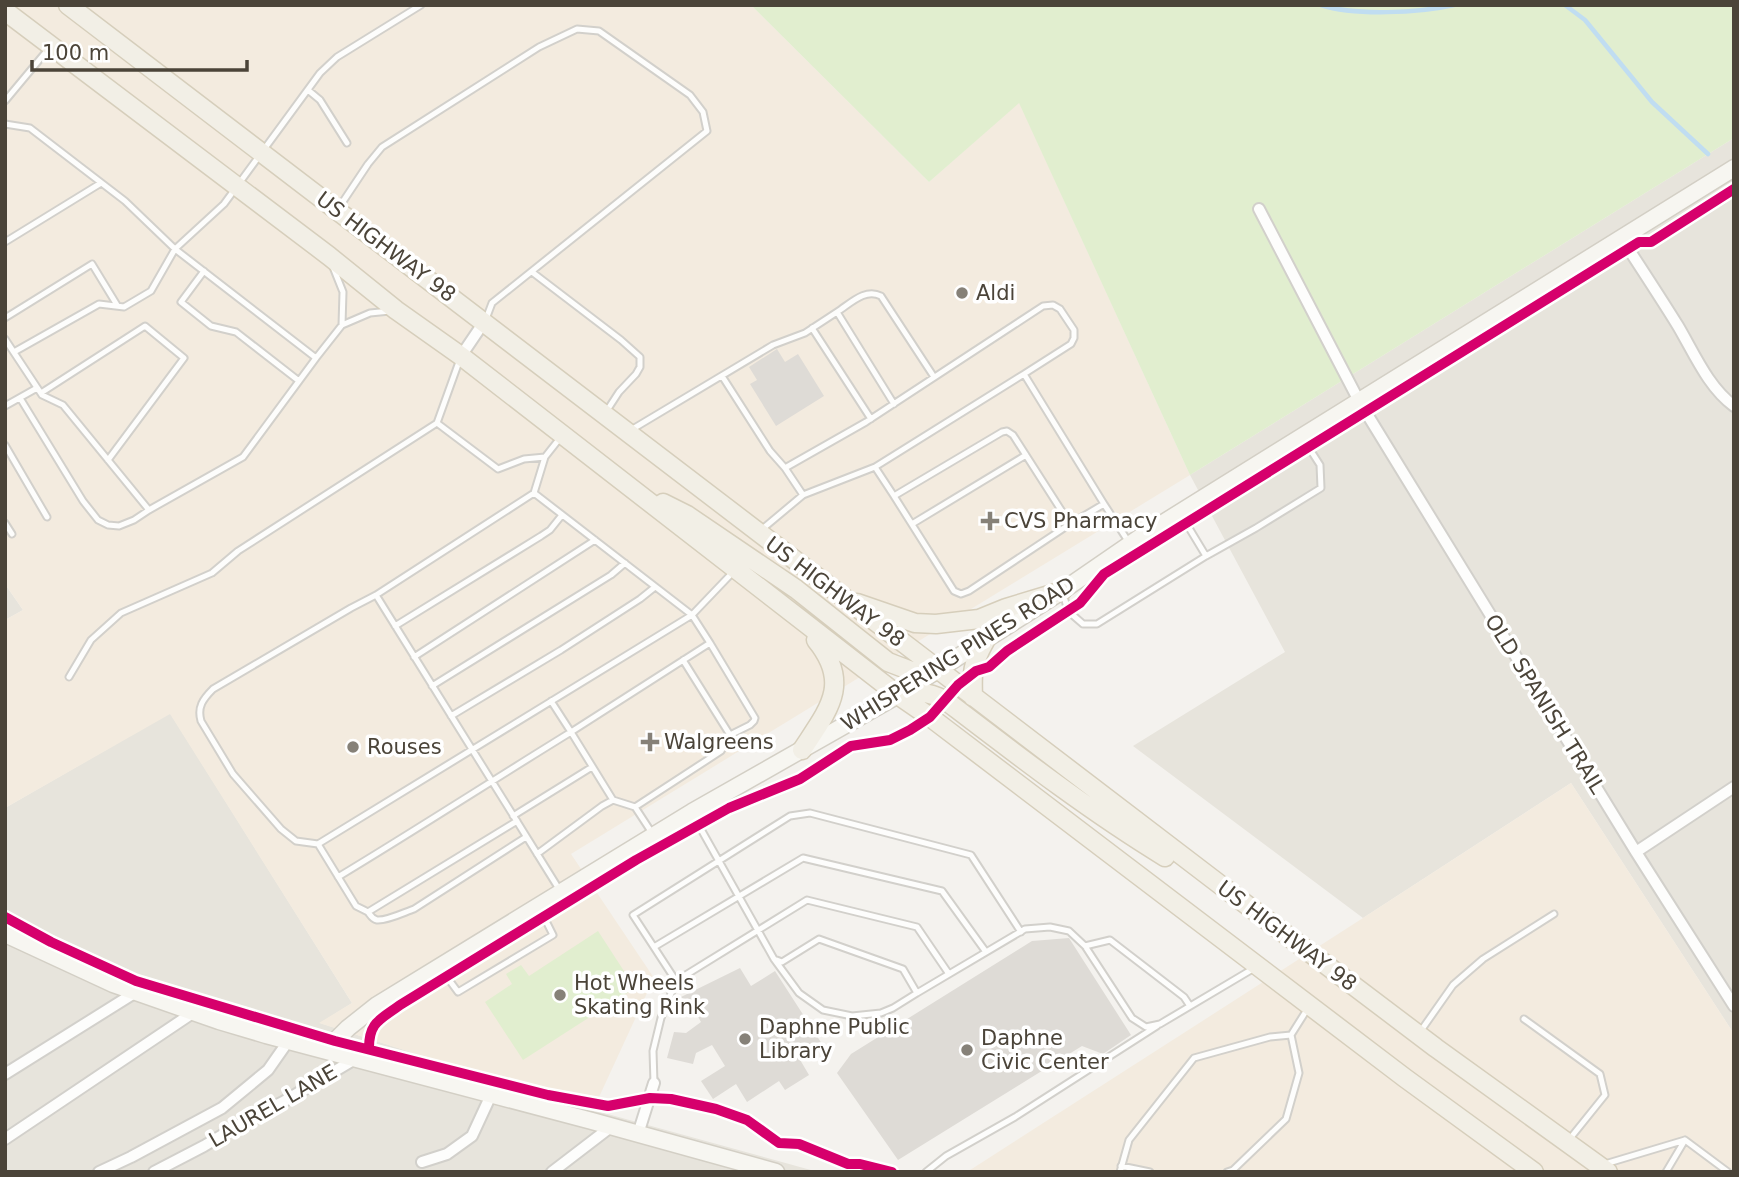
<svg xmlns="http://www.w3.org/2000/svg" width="1739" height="1177" viewBox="0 0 1739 1177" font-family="'DejaVu Sans',sans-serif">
<rect width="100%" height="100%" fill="#f4f2ee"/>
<path fill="#e7e4dc" d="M1734,138V1034L1571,783L1363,918L1133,746L1285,652L1190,475Z
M5,584L23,610L5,620Z
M170,713L352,1003L320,1023L593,1110L818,1172H5V808Z"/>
<path fill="#f3ebdf" d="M5,5H751L929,182L1019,102L1190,475L571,854L654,978L593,1110L319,1023L352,1003L170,714L5,808V620L23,610L5,584Z
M1571,783L1734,1034V1172H967L1363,918Z"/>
<path fill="#e1eecf" d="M751,5H1734V138L1190,475L1019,103L929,182Z
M598,931L635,988L523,1060L485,1002L512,984L506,974L521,965L529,976Z"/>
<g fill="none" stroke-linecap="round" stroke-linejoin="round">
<path stroke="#c0ddf1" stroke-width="4.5" d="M1321,5C1354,16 1419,13 1454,5
M1565,5L1585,20L1652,102L1708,154"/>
</g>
<path fill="#dedbd6" d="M777,349L785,362L798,354L824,396L776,426L750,384L757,380L749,367Z
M1069,938L1131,1035L1103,1054L1082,1046L898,1160L837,1073L851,1054L1032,941Z
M740,968L751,986L775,971L822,1044L799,1058L809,1075L785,1090L779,1081L747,1102L736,1084L713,1099L701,1081L725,1066L712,1045L696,1053L693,1064L667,1058L674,1032L686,1033L701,1022L693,1008L681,997Z"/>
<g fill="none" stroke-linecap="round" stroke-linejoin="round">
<g stroke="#d2d0cb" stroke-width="9">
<path id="lane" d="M308,90L320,100L347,143
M5,101L50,47
M5,124L30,128L125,201L175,249L224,204L320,73L337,57L421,5
M338,209L368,164L382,147L539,47L577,29L599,31L690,95L703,112L707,131L492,303L486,319
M5,242L101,183
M333,267L343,292L342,325
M204,271L181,302L211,326L236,332L299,381
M532,272L621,340L640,357V367L636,374L619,392L606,412
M5,318L92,264L117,305
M812,328L871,419
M5,339L42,395L63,405L149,510L243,457L316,358
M14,352L99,304L124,307L151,291L175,249L316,358L342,325L370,313L390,311
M722,376L770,451L785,468L803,495
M41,393L145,326L184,358L108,460
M20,398L83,501L98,520L108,525L119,526L134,520L149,510
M894,404L837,312C851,303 865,288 881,296L934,377
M5,406L37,388
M437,423L498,469L524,459L545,457
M631,430L773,345L805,333L837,312
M5,445L47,517
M875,467L1024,374
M785,468L866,422L1043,306L1053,305L1060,309L1074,330V338L1071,344L1024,374L1104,504
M894,496L954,591L961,594L969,591L1070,524
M1180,513L1206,556
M5,523L12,534
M912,524L1026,455
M760,531L803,495L875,467L894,496L1002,432L1007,431L1013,435L1070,524L1104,504L1130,544
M1063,593L1068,611L1083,624H1097L1206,556L1256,528L1321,488L1320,465L1304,440
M395,626L541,536L550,530L562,515
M710,643L755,718L754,721L750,725L730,735
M414,657L595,540
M69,677L91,640L121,613L212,573L238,551L437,423L460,359
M432,686L611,575L625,563
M451,716L561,650L640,599L655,587
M635,807L721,751L730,735L683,660
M693,815L774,959L799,993L823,1010L852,1016L881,1013L893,1008L917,993
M513,816L592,767
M517,821L368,912L356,906L318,844L692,615L534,493
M652,833L635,807L613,800L571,732L710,643L692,615L734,571
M318,844L296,841L281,829L233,774L201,721C197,707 203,699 213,689L351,608L376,595
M537,854L602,806L613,800
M338,877C416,830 493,780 571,732L551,701
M559,889L376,595L534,493L545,457L560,438
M368,912C371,916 372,919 377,920C387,921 405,912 414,909L526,837
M1085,946L1110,940L1184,997L1190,1006
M654,947L803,858L942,891L986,952
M774,959L782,962L819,939L903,969L917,993L1025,929L1050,927L1069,931L1085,946L1132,1018L1146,1027L1160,1024L1256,967
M441,969L458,992L553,935L540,909
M676,981L633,915L790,816L810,813L971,855L1021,932
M1524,1019L1600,1074L1605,1095L1568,1141
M1420,1032L1453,985L1483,959L1554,914
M654,1083L653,1051L661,1018L676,981L807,900L917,927L949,974
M1605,1164L1685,1140L1728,1172
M1121,1166L1150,1172
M926,1172L946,1156L1015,1117L1157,1026
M1120,1172L1129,1140L1194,1058L1270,1037L1291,1035L1308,1008
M1227,1172L1233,1170L1286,1119L1299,1073L1291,1035
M1666,1172L1685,1140"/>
</g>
<g stroke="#d2d0cb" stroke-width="14">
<path id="street" d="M1259,209L1359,401L1636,852L1734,1006
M1622,239C1641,268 1660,297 1678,326C1694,353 1708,387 1734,406
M461,356L484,322
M1636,852L1734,787
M5,1074L136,992
M638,1134L654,1083
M5,1139L194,1012
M422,1162L447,1154L472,1136L491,1095
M99,1172L131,1157L222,1108L268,1070L289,1040
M154,1172L204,1146L256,1115L283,1102L355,1059
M552,1172L612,1126"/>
</g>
<g stroke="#d3cfc5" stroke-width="19">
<path id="secondary" d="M5,934L113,984L219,1021L266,1035L592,1121L776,1172
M326,1050L348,1028L377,1005L692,812L898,695L1062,591L1139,538L1734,168"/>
</g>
<g stroke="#d6cebb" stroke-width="21">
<path id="primary" d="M68,5L1227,890L1436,1048L1608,1172
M5,11L329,256L396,310L461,356L898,695L930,717L1405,1078L1534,1172
M663,503L687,515L796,589L888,662L914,672L938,671
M857,603L915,623L936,624L979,619L1006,608L1062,591
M898,695C918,691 926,691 945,700C1017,755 1088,810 1165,857
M973,697C972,672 972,664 985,641
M802,750C828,710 852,684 816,640"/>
</g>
<use href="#lane" stroke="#fdfdfc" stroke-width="5"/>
<use href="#street" stroke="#fdfdfc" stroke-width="10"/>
<use href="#secondary" stroke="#f7f6f1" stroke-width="16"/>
<use href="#primary" stroke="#f2efe6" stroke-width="18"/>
<g stroke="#fff" stroke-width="15">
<path id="cycleway" d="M5,917L51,942L136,981L335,1041L548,1095L608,1106L650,1098L671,1099L716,1109L747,1120L779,1143L799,1144L848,1164H860L892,1172
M369,1048C369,1022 380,1020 400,1005L636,860L729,808L800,779L851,746L890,740L910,730L930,717L958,685L976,671L989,667L1007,651L1080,603L1104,574L1639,242H1651L1734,189"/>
</g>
<use href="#cycleway" stroke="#d6006c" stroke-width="10"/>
</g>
<g fill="#868178" stroke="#fff" stroke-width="2.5">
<circle cx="962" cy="293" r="7"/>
<path d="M986.5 510.5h7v7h7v7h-7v7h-7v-7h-7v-7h7z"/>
<path d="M646.5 731.5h7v7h7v7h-7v7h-7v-7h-7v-7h7z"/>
<circle cx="353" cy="747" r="7"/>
<circle cx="560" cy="995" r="7"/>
<circle cx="745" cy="1039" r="7"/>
<circle cx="967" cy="1050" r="7"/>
</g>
<g text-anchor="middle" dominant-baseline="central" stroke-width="7" stroke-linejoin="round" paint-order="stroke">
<g font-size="21" fill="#4b4439" stroke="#fff">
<text transform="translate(386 247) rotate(37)">US HIGHWAY 98</text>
<text transform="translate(835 592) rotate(37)">US HIGHWAY 98</text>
<text transform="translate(958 654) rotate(-32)">WHISPERING PINES ROAD</text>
<text transform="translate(1545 704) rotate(58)">OLD SPANISH TRAIL</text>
<text transform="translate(1287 936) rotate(37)">US HIGHWAY 98</text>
<text transform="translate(273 1106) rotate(-30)">LAUREL LANE</text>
</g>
<g font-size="21" fill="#4b4439" stroke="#fff" text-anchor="start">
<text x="976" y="293">Aldi</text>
<text x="1004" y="521">CVS Pharmacy</text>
<text x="664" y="742">Walgreens</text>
<text x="367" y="747">Rouses</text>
<text x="574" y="983">Hot Wheels<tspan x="574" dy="24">Skating Rink</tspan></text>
<text x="759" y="1027">Daphne Public<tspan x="759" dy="24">Library</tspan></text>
<text x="981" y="1038">Daphne<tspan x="981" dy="24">Civic Center</tspan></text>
</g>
</g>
<rect width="1739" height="1177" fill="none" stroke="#4b4439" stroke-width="14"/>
<path d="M32 60v10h215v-10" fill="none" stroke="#4b4439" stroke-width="3.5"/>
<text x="42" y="60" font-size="21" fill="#4b4439" stroke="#ffffff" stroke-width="5" paint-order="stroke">100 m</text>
</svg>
